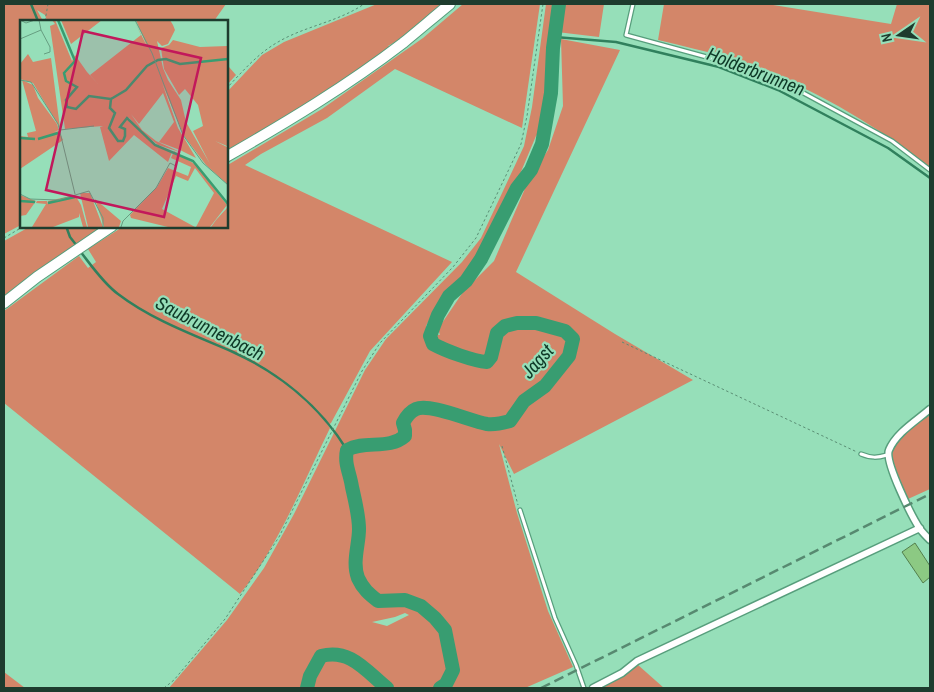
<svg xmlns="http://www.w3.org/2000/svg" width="934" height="692" viewBox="0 0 934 692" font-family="'Archivo Narrow',sans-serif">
<rect width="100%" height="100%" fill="#96dfb9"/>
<path fill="#d38669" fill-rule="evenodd" d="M4,4H226L214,21H47L45,15L37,10L43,21H21V225L4,234Z
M377,4H443L404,37L388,46H391C338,85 282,119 226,154V93L262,55L284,42Z
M463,4H540L522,128L395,69L327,118L261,154L245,165L452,262L370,351L331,423L328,425L330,428C303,483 278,547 240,594L4,403V311L79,256L88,268L96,262L88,249L124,226H226V166L322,109L423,38Z
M546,4H553L547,61L543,129L536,136L520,174L477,259L436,307L426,326L429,333L440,335L438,329L463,292L494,261L530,177L548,150L563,106L561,39L620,50L516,272L615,334L693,380L514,474L499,444L517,513L548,611L573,667L525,688H169L227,620L264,568L294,514L365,370L386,339L462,262L481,238L524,146L532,107ZM405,613L409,615L387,626L372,622L395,617Z
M561,4H604L599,37L557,32Z
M664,4H767L891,24L897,4H930V167C870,121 802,81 729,58C706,51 682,46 658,40Z
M226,67H229L236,75L226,86Z
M31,226H105L72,247L4,300V241Z
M930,413V489L908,499C899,477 889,469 893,444Z
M638,665L664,688H601Z
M4,672L25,688H4Z"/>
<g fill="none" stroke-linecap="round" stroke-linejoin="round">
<path stroke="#30805d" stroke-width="2.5" d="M31,4L38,21
M555,37L616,42L719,67L778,90L888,148L930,178
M66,226L70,237L77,246
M80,251C91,265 103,283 118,294C152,320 194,335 233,352C279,373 320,406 347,450"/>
<path stroke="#389d71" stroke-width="14" d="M307,688L310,676L321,656C350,648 366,671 387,688
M440,688L446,684L453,670L445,630L435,618L421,606L405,600L378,601C369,594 363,589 358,578C352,562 359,545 359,529C359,516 355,500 352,487C350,473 344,464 347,450C365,440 389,450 405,436V430L403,423C406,417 409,412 416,409C430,403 470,421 487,424C495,425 503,423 510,421L524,401L545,386L569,356L573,339L565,331L536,323H517L505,326L497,333L491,357L487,362C473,361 446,351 433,344L430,336L438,315L449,296L466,281L481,259L517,188L531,170L542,144L551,93L553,48L559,4"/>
</g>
<path fill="#8cc983" stroke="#537f4d" d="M915,543L930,566V577L923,583L902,552Z"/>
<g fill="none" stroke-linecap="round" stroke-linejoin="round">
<g stroke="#579e7c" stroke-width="5.5">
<path id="lane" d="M633,4L626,35L736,65L785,83L892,141L930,170
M861,454C871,458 877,458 887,455
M520,510L555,618L576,665L584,688"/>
</g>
<g stroke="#579e7c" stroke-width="9">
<path id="street" d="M930,409C916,421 896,433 889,450C884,461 912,517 920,529C923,533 927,537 930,540
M593,688L622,673L637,661L920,528"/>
</g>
<g stroke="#579e7c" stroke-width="12">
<path id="primary" d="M226,157C287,122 347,86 403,43C419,30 434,17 450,4
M4,303L37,277L112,226"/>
</g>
<path stroke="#5a8e74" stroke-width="1" stroke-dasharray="2.5 2.5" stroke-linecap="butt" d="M45,21L48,4
M226,89C242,72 257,54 278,42C305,26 338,22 364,4
M4,238L24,226
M622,342L857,452
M502,446L518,505
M164,688L174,680L225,619L279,537L362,371L380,343L453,267L476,238L521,144L527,116L543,4"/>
<use href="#lane" stroke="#fff" stroke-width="3"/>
<use href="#street" stroke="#fff" stroke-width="6"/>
<use href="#primary" stroke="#fff" stroke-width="10"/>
<path stroke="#578970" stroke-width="2.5" stroke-dasharray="10 5" stroke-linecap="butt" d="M541,688L930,494"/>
</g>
<g text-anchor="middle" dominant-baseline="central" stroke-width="4.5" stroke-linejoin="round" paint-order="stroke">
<g font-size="19" font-style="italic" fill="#0e3927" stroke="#96dfb9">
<text transform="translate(756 71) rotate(21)">Holderbrunnen</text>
<text transform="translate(210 328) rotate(27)">Saubrunnenbach</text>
<text transform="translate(537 361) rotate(-48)">Jagst</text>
</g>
</g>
<g transform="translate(20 20)">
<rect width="208" height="208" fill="#96dfb9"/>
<path d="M32,0H35L52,41L55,35L67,52L80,66L70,55L121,15L114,0L134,41L133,44L135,43L158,108L176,138L160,130L139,122L154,102L143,73L119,104L111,94L122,110L136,121L160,132L138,125L118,109L109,98L107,99L134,125L152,132L148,142L114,115L89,141L80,107L83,106L45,109L30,6L35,4ZM41,0H82L51,24ZM116,0H150L153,5L155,10L148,24L142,26L137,21L143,48L148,60L161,80L166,102L190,144L173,111L183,106L178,85L165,69L159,75L144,49L141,28L149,25L153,20L180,27L207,26V126L195,121L207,127V164L186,145L164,116ZM8,34L13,42L31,38L40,108L13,63L0,59V44ZM2,60L13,65L18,78L37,104L39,110L34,112L39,111L43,120L0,149V116L8,117L7,113L16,111ZM154,131L176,145L207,185L190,207H176L194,173L175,148L168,161L156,156L142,189L175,207H148L111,198L110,195L137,167L148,148L168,156L171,147L151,138ZM60,173H70L83,207H68ZM0,175L16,181L6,195L0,196ZM55,175L61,185L67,207H63L59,193V197L33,207H12L26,184L16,183L17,181H27V184L28,181ZM75,179L101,201L99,207H84ZM207,188V207H191L196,200Z" fill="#d38669"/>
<path fill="none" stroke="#389d71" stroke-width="2.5" d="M38,0L55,41L44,53L46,61L57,67L46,80L47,87L56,89L69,76L91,79L90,88L95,93L89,108L98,121H103L105,116V109L100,107L107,98L135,125L173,141L208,184M91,79L106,70L127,46L138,40L146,39L160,44L208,39M0,118L15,119M18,119L38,113M0,181L15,182M28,183L55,177"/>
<path fill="none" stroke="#669e81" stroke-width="1" d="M0,0L6,3L15,0M115,0L132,33L163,115L183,143L208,165M21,10L30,27V32L24,34M0,19L21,10L19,0M0,60L11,62L38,104L55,174M40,110L74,106M0,174L10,179L38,180L69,171L83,198V207M101,207L103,201L136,168L150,143L156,146"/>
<path fill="#c2185b" fill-opacity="0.15" stroke="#c2185b" stroke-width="2.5" d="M63,11L181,38L144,197L26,170Z"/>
<rect width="208" height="208" fill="none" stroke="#1e3c2e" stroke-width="2.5"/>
</g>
<rect width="934" height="692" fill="none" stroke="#1e3c2e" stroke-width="10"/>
<g transform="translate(899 35) rotate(257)" stroke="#96dfb9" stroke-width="4" paint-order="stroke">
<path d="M0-4L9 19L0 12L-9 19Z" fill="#1e3c2e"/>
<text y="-8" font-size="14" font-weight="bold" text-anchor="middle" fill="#1e3c2e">N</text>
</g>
</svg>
